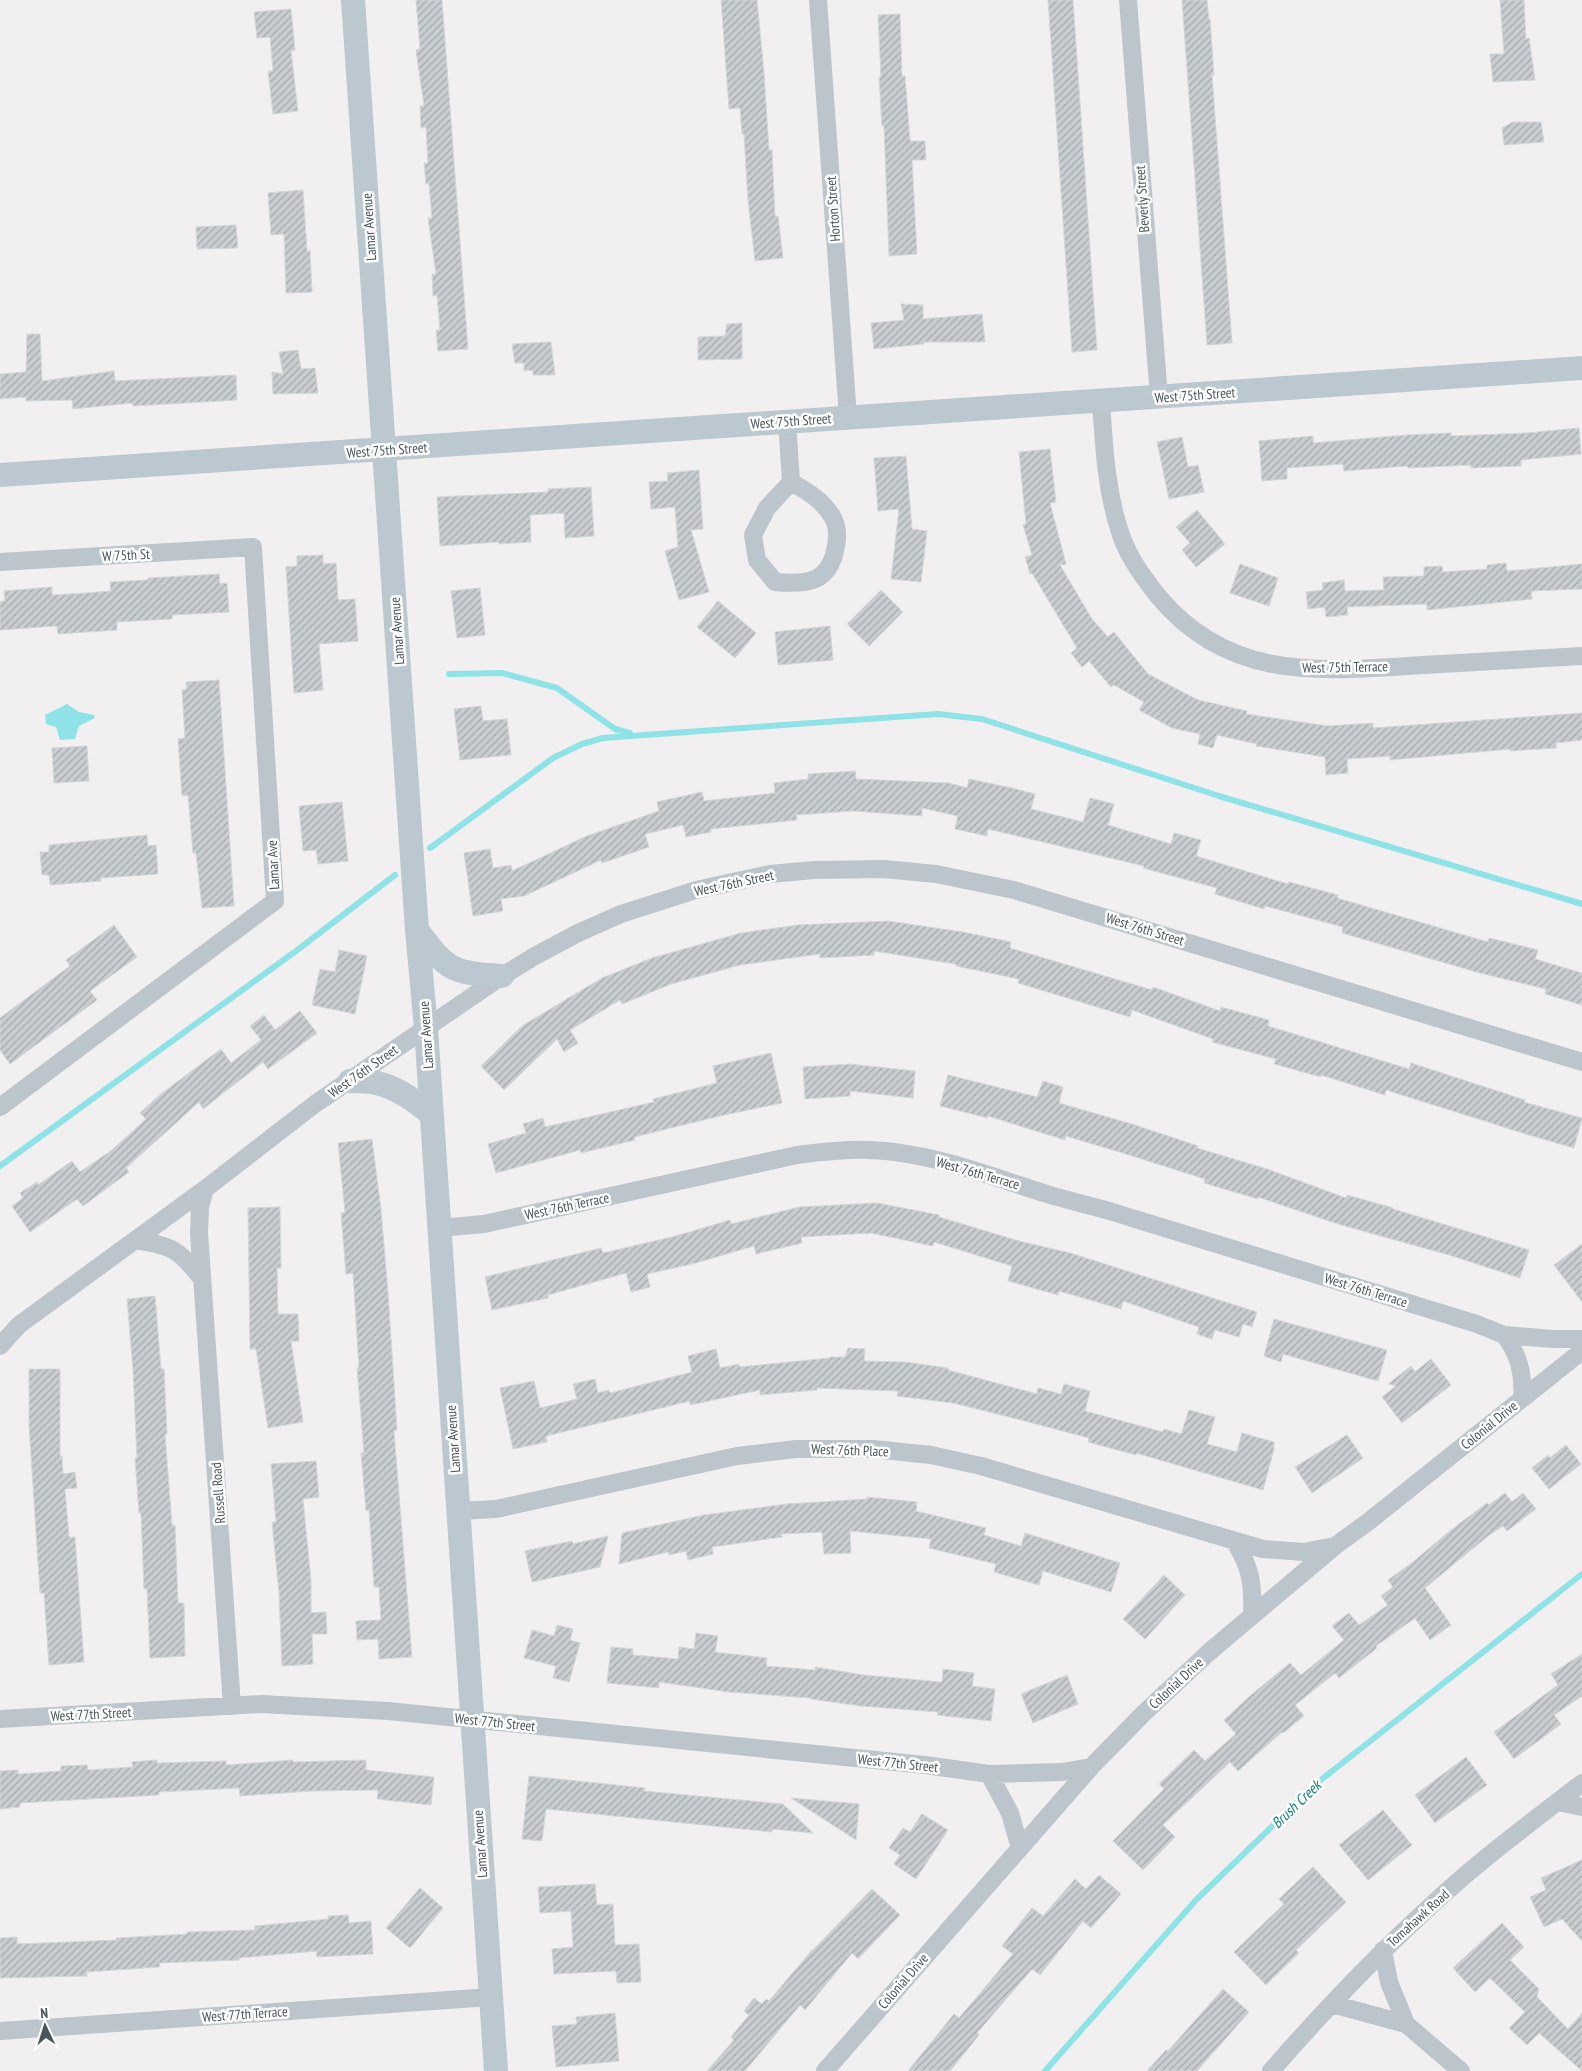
<svg xmlns="http://www.w3.org/2000/svg" width="1582" height="2071" viewBox="0 0 1582 2071" font-family="'PT Sans Narrow',sans-serif">
<defs>
<pattern id="building-hatch" width="6" height="6" patternUnits="userSpaceOnUse" patternTransform="scale(1.25)"><rect width="6" height="6" fill="#c9cdd0"/><path d="M-1 1l2-2M0 6l6-6M5 7l2-2" fill="none" stroke="#a5a9ac"/></pattern>
</defs>
<rect width="100%" height="100%" fill="#f1efef"/>
<path fill="#8fe3e7" d="M67,704L79,712L94,715L95,718L79,726L75,739L60,740L56,727L46,724L45,715Z"/>
<g fill="none" stroke-linecap="round" stroke-linejoin="round">
<path stroke="#8fe3e7" stroke-width="6" d="M449,674L502,673L557,688L615,729L630,733
M430,848L553,758L582,744L603,738L938,714L982,719L1219,796L1582,904
M0,1166L296,951L395,875
M1045,2071L1196,1900L1317,1783L1582,1574"/>
</g>
<path fill="url(#building-hatch)" stroke="#d3d6da" d="M416,0H442L468,349L438,351L436,330H440L437,295L433,296L432,274H436L428,218H432L429,184H426L424,163H428L426,127L421,128L420,106H424L416,50L420,49Z
M721,0H757L764,73L769,150H772L775,216H778L783,258L755,261L748,200L744,134H742L740,108L729,109Z
M1048,0H1073L1097,350L1072,352Z
M1182,0H1207L1209,19H1210L1214,75H1212L1232,343L1207,345Z
M1500,0H1524L1526,39L1529,38L1535,80L1493,82L1490,54H1504Z
M291,9L295,50L291,51L298,111L273,114L268,71H273L270,37L257,38L254,12Z
M900,14L902,76H905L910,141H925L926,160H912L917,254L889,256L884,126H882L879,77H881L878,15Z
M1513,122H1541L1544,142L1504,145L1502,128Z
M303,190L307,251H310L312,292L286,293L284,234L271,235L268,193Z
M236,225L238,248L197,249L196,227Z
M901,304L923,305V319L982,314L985,342H924V344L874,349L871,323L904,320Z
M742,323V359L698,360V337L725,336L727,324Z
M27,334H40L42,381L114,371L115,381L236,375L237,400L133,406L132,403L73,409L72,400L26,401V397L0,399V374L26,372Z
M551,342L555,375H533V370L524,371V363H515L512,344Z
M298,350L301,369L315,368L318,393L273,394L272,372L283,374L279,352Z
M1579,428L1581,454L1521,460V466L1471,468V465L1408,468L1407,466L1344,471L1343,464L1287,468V479L1262,481L1259,441L1313,436V443L1406,435L1451,433V436L1526,433Z
M1182,437L1188,467L1198,465L1204,492L1169,499L1157,442Z
M1050,449L1056,502L1050,503L1066,564L1060,565L1092,619L1108,637L1114,632L1148,674L1198,700L1247,711L1246,714L1328,726L1373,723V728L1582,713V740L1556,743V748L1510,751V749L1390,760V756L1347,759L1348,773L1326,775L1325,757L1256,746L1257,744L1217,735L1213,748L1198,744L1200,734L1172,728L1139,710L1144,702L1114,685L1111,687L1089,661L1082,667L1071,653L1077,648L1032,573L1030,574L1025,557L1032,555L1023,525L1026,524L1019,452Z
M906,456L912,529L927,531L921,582L891,579L899,509L878,511L874,458Z
M699,470L703,529L691,530L709,592L679,600L665,551L678,547L675,507L651,509L649,482L668,481L667,473Z
M591,487L594,536L565,538L564,513L530,515L531,542L499,544V542L440,546L437,497L548,492V489Z
M1197,510L1225,544L1196,567L1182,550L1190,543L1176,527Z
M323,555V564L336,563L338,600L355,599L358,641L319,644L323,690L294,693L286,567L297,566V556Z
M1506,563L1507,571L1582,564V589L1531,591L1532,599L1427,610V604L1347,607L1348,615L1326,617L1325,607L1308,609L1306,592L1323,590L1322,583L1344,580L1345,591L1384,590L1383,577L1424,576V567L1442,566L1443,572L1487,569V565Z
M1240,564L1278,578L1269,606L1230,593Z
M219,574L220,584L227,583L229,612L172,615V619L117,622V630L58,634L57,626L0,630V602L5,601L4,591L52,587V595L85,593L111,591L110,582L148,580V578Z
M480,588L485,635L457,638L451,591Z
M881,590L903,612L869,646L847,624Z
M718,601L756,633L735,658L697,627Z
M830,626L833,660L778,665L775,632Z
M219,680L234,906L202,908L196,853H193L188,795L182,796L178,739L185,738L182,690L187,689L186,682Z
M481,706L483,721L507,719L511,755L460,760L454,709Z
M87,746L89,781L54,783L52,748Z
M855,771L856,779L949,783L967,788L969,779L1012,788L1035,794L1031,809L1083,822L1090,798L1114,804L1108,825L1171,844L1174,833L1201,840L1196,856L1288,884L1289,882L1338,895L1337,898L1488,942L1489,938L1538,950L1535,959L1582,973V1005L1545,994L1546,989L1480,973L1342,933L1343,927L1265,906L1264,909L1215,894L1217,888L1143,868L1144,866L988,829L987,836L955,829L958,816L922,808V816L853,811L796,815L797,820L711,829V832L686,837L683,825L645,834L649,847L602,863L601,860L524,896L501,899L503,911L473,916L464,853L490,849L493,868L511,865L512,871L587,836L659,811L657,802L702,792L704,801L775,793L774,783L808,779V774Z
M342,802L348,861L318,864L316,850L303,851L299,806Z
M147,835L148,846L156,845L158,874L101,878V881L50,885L49,875H42L40,852H49V845Z
M888,921L963,932L1011,942L1010,948L1152,990L1153,987L1220,1011L1221,1007L1269,1020L1268,1026L1409,1069L1411,1063L1525,1100L1524,1102L1582,1118L1574,1148L1529,1135L1386,1090L1385,1095L1321,1075V1077L1274,1064L1276,1059L1212,1042L1213,1039L1132,1010L1130,1017L1018,983L1019,979L956,966V964L874,951V955L820,958V954L740,965L671,984L622,1004L620,1000L570,1030L578,1043L564,1052L557,1039L504,1090L481,1066L522,1026L602,978L652,958L741,933L798,925Z
M114,925L137,957L90,991L97,1000L10,1064L0,1050V1018L70,966L66,960Z
M339,950L367,956L355,1014L312,1005L320,969L335,972Z
M300,1011L317,1033L268,1069L263,1062L203,1109L199,1102L126,1168L129,1172L83,1206L77,1199L30,1232L12,1206L23,1198L20,1193L37,1182L38,1185L72,1161L80,1172L112,1150L146,1119L140,1113L161,1094L221,1049L231,1063L261,1040L250,1026L264,1015L275,1030Z
M771,1053L782,1103L724,1115L634,1137L635,1140L581,1153L580,1150L496,1173L488,1144L526,1133L523,1124L543,1118L545,1127L654,1102L653,1099L717,1083L713,1066Z
M850,1064L915,1071L913,1098L850,1091V1096L805,1099L803,1067Z
M948,1075L1037,1097L1043,1081L1063,1087L1059,1103L1135,1125L1198,1146L1197,1148L1267,1169L1346,1198L1347,1195L1393,1208V1209L1529,1250L1520,1278L1449,1255L1338,1224L1258,1197V1199L1204,1183L1205,1179L1126,1154L1066,1136L1065,1140L988,1116V1118L940,1106Z
M372,1139L381,1210L388,1292L397,1430L394,1431L412,1657L379,1659L378,1639L357,1640L356,1621L381,1620L379,1587H374L369,1510L366,1511L361,1453H364L357,1368H359L353,1273L346,1274L341,1213L345,1212L338,1143Z
M877,1203L939,1215V1217L1019,1241L1070,1253L1257,1312L1252,1327L1243,1324L1239,1337L1215,1330L1212,1339L1197,1334L1199,1327L1123,1301L1121,1309L1059,1291L1058,1295L1008,1281L1012,1266L934,1242L933,1246L871,1233L801,1237L802,1243L756,1254L754,1246L692,1264L647,1274L650,1287L631,1292L626,1273L548,1295V1298L492,1310L485,1277L601,1248L603,1253L676,1236L730,1220L731,1224L799,1207Z
M280,1207L281,1268H277L278,1314H298L299,1341H291L303,1422L268,1428L256,1349H250L248,1208Z
M1582,1244V1302L1554,1265Z
M155,1296L161,1369H164L167,1434H165L172,1525H175L178,1603H184L185,1656L150,1658L147,1589H144L141,1513H139L135,1458H137L133,1370L127,1299Z
M1274,1319L1387,1350L1378,1381L1283,1354L1281,1362L1264,1356Z
M848,1348L865,1349L864,1361L905,1362L948,1368V1370L1037,1394L1038,1388L1061,1394L1064,1384L1090,1391L1085,1411L1163,1432L1164,1429L1181,1434L1189,1410L1215,1417L1207,1444L1237,1452L1242,1433L1274,1442V1449L1263,1490L1136,1453V1455L1088,1442L1089,1438L1013,1418L953,1403L897,1396L898,1391L817,1388V1390L760,1395V1390L690,1405V1401L546,1436L547,1442L513,1449L500,1388L534,1381L540,1408L577,1399L573,1384L595,1379L598,1393L609,1390L610,1393L692,1372L688,1356L716,1349L720,1368L739,1364L740,1367L830,1358V1357H845Z
M1431,1359L1451,1385L1402,1423L1382,1397L1396,1386L1388,1384L1411,1366L1415,1372Z
M29,1369H60V1457L62,1456L63,1474L75,1472L77,1488L65,1489L69,1537H75L84,1662L49,1665L44,1593H40L29,1425Z
M1347,1435L1363,1458L1312,1493L1295,1467Z
M1566,1445L1581,1464L1549,1489L1532,1468L1548,1455L1550,1458Z
M316,1461L319,1497L303,1499L311,1580V1613L326,1612L327,1634H312L313,1664L282,1666L279,1593L272,1522H276L271,1464Z
M1505,1493L1512,1502L1523,1493L1536,1509L1507,1531L1503,1526L1488,1536L1425,1588L1451,1625L1430,1640L1415,1618L1376,1646L1377,1648L1339,1678L1335,1673L1295,1705L1304,1716L1283,1733L1282,1732L1238,1771L1230,1762L1163,1825L1175,1837L1143,1870L1113,1841L1164,1789L1159,1784L1194,1750L1205,1761L1236,1734L1224,1720L1251,1695L1290,1663L1301,1675L1344,1640L1332,1626L1349,1613L1359,1625L1388,1605L1381,1596L1393,1587L1388,1580L1413,1562L1451,1530L1487,1503L1489,1505Z
M867,1497L917,1502L916,1511L986,1528L984,1535L1021,1546L1025,1533L1120,1563L1111,1592L1043,1571L1039,1585L994,1572L996,1564L929,1548L931,1539L850,1531L851,1553L824,1554L822,1532L781,1534L782,1537L712,1547L713,1554L688,1560L686,1551L669,1555L668,1552L619,1564L622,1533L704,1515L787,1504L867,1499Z
M608,1536L600,1567L532,1582L525,1551L572,1541L573,1544Z
M1164,1575L1185,1595L1145,1639L1123,1619Z
M557,1625L573,1629L570,1640L580,1643L569,1682L553,1678L556,1666L524,1658L532,1630L554,1636Z
M696,1633L718,1636L715,1652L767,1658L766,1666L815,1670V1667L864,1675L942,1682L943,1669L974,1673L972,1686L995,1689L991,1721L937,1715L938,1712L861,1706L811,1699V1698L729,1692L659,1682V1688L607,1683L611,1647L633,1649V1655L678,1659L679,1647L694,1649Z
M1582,1654V1696L1554,1715L1561,1724L1514,1759L1494,1732L1558,1685L1551,1674Z
M1067,1675L1078,1704L1033,1723L1021,1694Z
M1466,1757L1487,1785L1435,1823L1415,1795Z
M157,1760V1763L226,1761V1765L293,1760V1762L366,1760V1770L434,1777L431,1805L377,1799L378,1790L312,1791L240,1796L239,1788L159,1792V1795L20,1803V1807L0,1809V1771L18,1770V1774L61,1771V1766L87,1765L88,1770L133,1767L132,1762Z
M529,1776L645,1788L644,1791L783,1804L813,1833L772,1829V1832L546,1809L542,1841L522,1839Z
M791,1798L859,1804L856,1840Z
M1383,1810L1412,1845L1368,1880L1339,1845Z
M922,1814L948,1830L916,1879L894,1864L900,1855L889,1848L903,1828L910,1832Z
M1582,1860V1941L1562,1919L1544,1927L1530,1897L1546,1890L1541,1878Z
M1313,1867L1346,1902L1296,1950L1299,1953L1266,1985L1234,1952L1284,1904L1279,1899Z
M1099,1875L1121,1894L1091,1928L1083,1921L1040,1975L1032,1969L977,2033L979,2035L950,2071H908L954,2014L959,2018L1013,1954L1002,1946L1032,1908L1043,1916L1075,1879L1086,1889Z
M595,1884L597,1905L613,1904L615,1945L639,1944L641,1982L617,1983L616,1971L554,1974L552,1949L573,1947L571,1911L540,1913L538,1887Z
M420,1888L443,1908L410,1948L386,1928Z
M872,1889L900,1915L858,1959L852,1953L805,2010L800,2005L745,2071H707L734,2040L731,2037L749,2015L744,2011L754,1998L762,2004L766,1999L769,2001L812,1950H813Z
M348,1915L349,1923L371,1921L373,1954L317,1957L316,1951L239,1958V1960L159,1963L160,1967L86,1972L87,1976L0,1978V1938L17,1937V1944L117,1940L116,1938L187,1934V1932L255,1930V1926L328,1919V1916Z
M1502,1923L1524,1947L1510,1960L1539,1989L1537,1997L1568,2029L1582,2013V2071L1539,2033L1527,2045L1509,2028L1525,2012L1490,1978L1475,1992L1453,1968Z
M1223,1989L1249,2012L1197,2071H1147L1166,2050L1168,2051Z
M615,2013L619,2061L556,2067L552,2026L577,2024L576,2017Z"/>
<g fill="none" stroke-linecap="round" stroke-linejoin="round">
<path stroke="#bbc5cb" stroke-width="18" d="M818,0L848,417
M1128,0L1159,397
M1101,401C1104,446 1106,492 1121,535C1129,558 1143,577 1158,596C1230,683 1323,671 1423,665C1476,662 1529,659 1582,656
M787,421L791,482
M791,482C807,491 822,500 832,516C838,526 838,536 836,546C830,583 807,585 775,582L757,560L753,535L767,508Z
M0,562L253,547L275,901L0,1107
M205,1189L200,1207L199,1233L232,1706
M439,1228L484,1224L797,1155C821,1152 845,1149 869,1150C931,1152 989,1176 1047,1194C1067,1200 1087,1205 1106,1210L1477,1324L1504,1335L1553,1339H1582
M135,1240C171,1245 180,1250 202,1279
M1504,1335C1519,1354 1524,1374 1522,1399
M0,1346L19,1325L205,1189L315,1104L426,1028L502,976L535,956L578,933L621,914L696,890L770,874L814,870L884,869L936,874L1014,890L1582,1062
M458,1511L496,1509L737,1456L796,1449H873L931,1455L981,1466L1263,1549L1304,1552L1334,1546
M1235,1542C1252,1570 1253,1585 1252,1616
M0,1719L262,1704L388,1711L925,1765L989,1774L1062,1772L1091,1767
M989,1774L1010,1813L1020,1848
M1558,1802L1582,1807
M1383,1950L1389,1982L1406,2024
M1332,2004L1406,2024L1461,2071
M0,2031L491,1997
M825,2071L1091,1767L1143,1714L1208,1653L1335,1546L1368,1522L1582,1351
M1271,2071C1331,2002 1394,1937 1463,1877C1501,1844 1542,1814 1582,1783"/>
<path stroke="#bbc8cf" stroke-width="24" d="M353,0L417,930L426,1028L496,2071
M0,475L1582,368
M417,930C447,970 451,973 502,976
M350,1081C359,1081 369,1081 377,1083C398,1088 415,1101 431,1114"/>
</g>
<g text-anchor="middle" dominant-baseline="central" stroke-width="5" stroke-linejoin="round" paint-order="stroke">
<g font-size="14" fill="#48555b" stroke="#fff">
<text transform="translate(1142 199) rotate(-94)">Beverly Street</text>
<text transform="translate(833 209) rotate(-94)">Horton Street</text>
<text transform="translate(369 227) rotate(-94)">Lamar Avenue</text>
<text transform="translate(1195 395) rotate(-4)">West 75th Street</text>
<text transform="translate(791 421) rotate(-4)">West 75th Street</text>
<text transform="translate(387 450) rotate(-4)">West 75th Street</text>
<text transform="translate(126 555) rotate(-3)">W 75th St</text>
<text transform="translate(397 631) rotate(-94)">Lamar Avenue</text>
<text transform="translate(1345 667) rotate(-1)">West 75th Terrace</text>
<text transform="translate(273 865) rotate(-93)">Lamar Ave</text>
<text transform="translate(734 883) rotate(-12)">West 76th Street</text>
<text transform="translate(1145 929) rotate(17)">West 76th Street</text>
<text transform="translate(426 1035) rotate(-94)">Lamar Avenue</text>
<text transform="translate(363 1071) rotate(-35)">West 76th Street</text>
<text transform="translate(978 1173) rotate(16)">West 76th Terrace</text>
<text transform="translate(567 1206) rotate(-12)">West 76th Terrace</text>
<text transform="translate(1366 1290) rotate(17)">West 76th Terrace</text>
<text transform="translate(1489 1425) rotate(-39)">Colonial Drive</text>
<text transform="translate(453 1439) rotate(-94)">Lamar Avenue</text>
<text transform="translate(850 1450) rotate(2)">West 76th Place</text>
<text transform="translate(218 1493) rotate(-94)">Russell Road</text>
<text transform="translate(1176 1683) rotate(-43)">Colonial Drive</text>
<text transform="translate(91 1714) rotate(-3)">West 77th Street</text>
<text transform="translate(495 1722) rotate(6)">West 77th Street</text>
<text transform="translate(898 1763) rotate(6)">West 77th Street</text>
<text transform="translate(480 1844) rotate(-94)">Lamar Avenue</text>
<text transform="translate(1418 1918) rotate(-42)">Tomahawk Road</text>
<text transform="translate(903 1981) rotate(-49)">Colonial Drive</text>
<text transform="translate(245 2014) rotate(-4)">West 77th Terrace</text>
</g>
<g font-size="15" font-style="italic" fill="#138085" stroke="#fff">
<text transform="translate(1296 1804) rotate(-44)">Brush Creek</text>
</g>
</g>
<g transform="translate(45 2026) rotate(356)" stroke="#ffffff" stroke-width="4" paint-order="stroke">
<path d="M0-4L9 19L0 12L-9 19Z" fill="#48555b"/>
<text y="-8" font-size="14" font-weight="bold" text-anchor="middle" fill="#48555b">N</text>
</g>
</svg>
